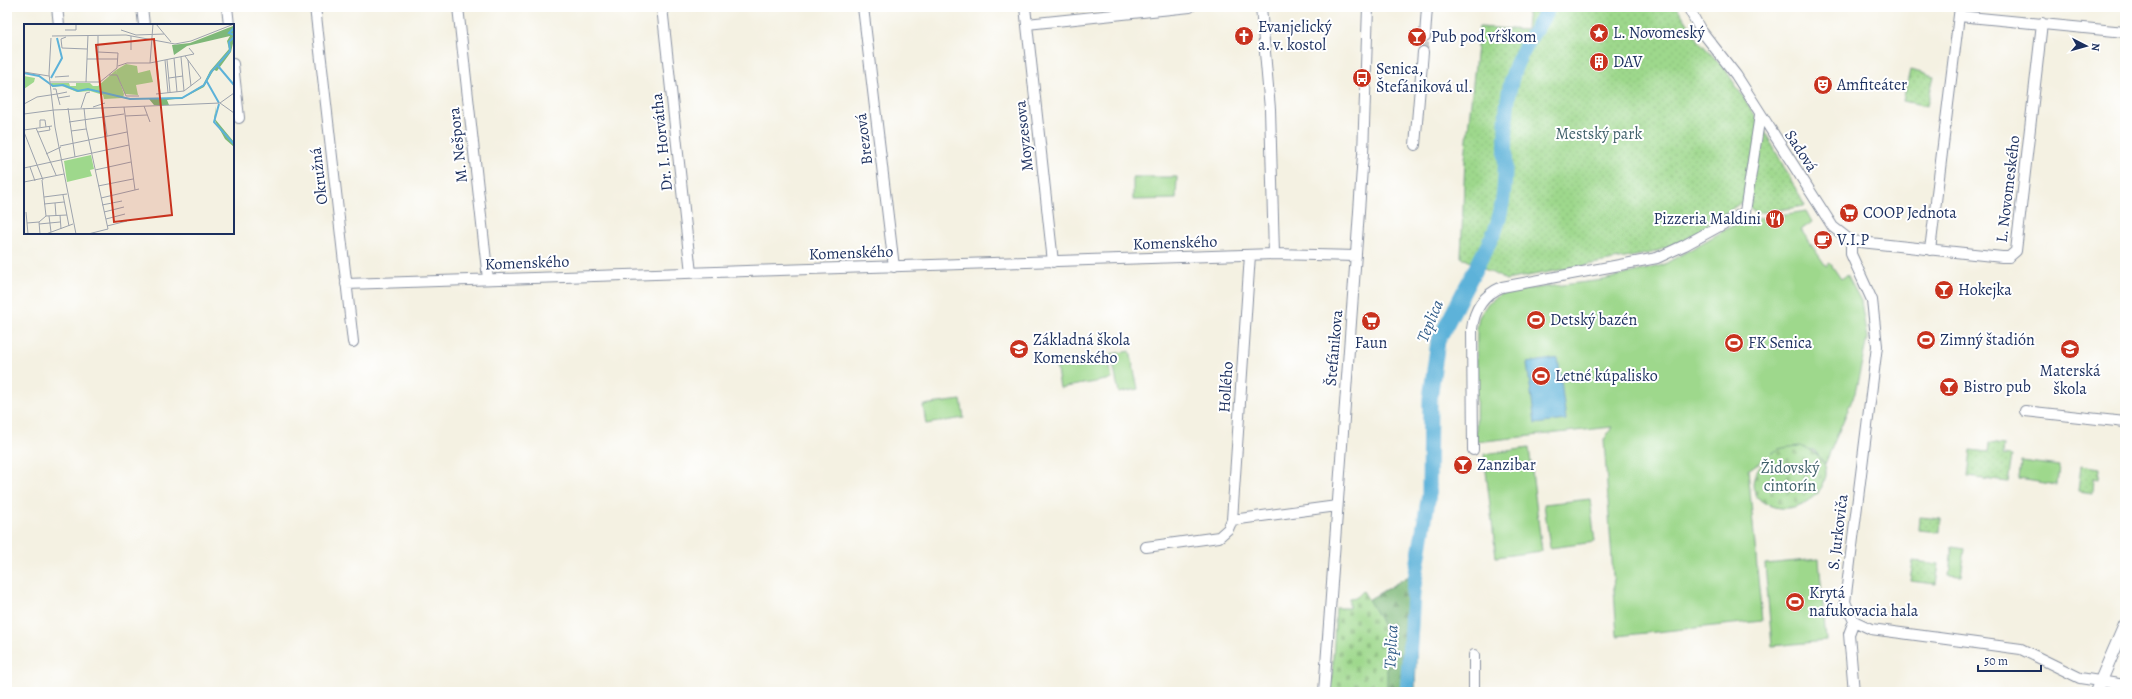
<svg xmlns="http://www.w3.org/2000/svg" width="2132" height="699" viewBox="0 0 2132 699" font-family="Alegreya,serif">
<defs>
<pattern id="forest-firs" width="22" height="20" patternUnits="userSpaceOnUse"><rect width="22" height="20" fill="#7eb878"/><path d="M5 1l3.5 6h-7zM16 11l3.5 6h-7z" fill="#669666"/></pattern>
<pattern id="cemetery-stones" width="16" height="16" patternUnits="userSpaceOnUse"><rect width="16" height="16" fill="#9ed88c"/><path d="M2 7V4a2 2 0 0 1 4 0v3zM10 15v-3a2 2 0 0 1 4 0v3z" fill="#88ba7b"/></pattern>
<pattern id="park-dots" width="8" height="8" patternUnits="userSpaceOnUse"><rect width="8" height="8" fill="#9ed88c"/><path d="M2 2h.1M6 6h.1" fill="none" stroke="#88ba7b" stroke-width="1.8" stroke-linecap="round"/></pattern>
</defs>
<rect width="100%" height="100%" fill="#fff"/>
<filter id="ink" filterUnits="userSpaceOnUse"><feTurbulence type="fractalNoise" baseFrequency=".025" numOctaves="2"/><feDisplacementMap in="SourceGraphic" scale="8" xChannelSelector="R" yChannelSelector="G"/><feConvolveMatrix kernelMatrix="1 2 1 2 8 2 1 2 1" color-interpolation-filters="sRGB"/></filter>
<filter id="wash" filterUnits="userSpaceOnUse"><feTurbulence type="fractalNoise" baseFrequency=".012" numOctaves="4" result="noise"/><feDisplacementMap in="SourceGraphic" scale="16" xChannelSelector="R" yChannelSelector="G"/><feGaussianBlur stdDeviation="0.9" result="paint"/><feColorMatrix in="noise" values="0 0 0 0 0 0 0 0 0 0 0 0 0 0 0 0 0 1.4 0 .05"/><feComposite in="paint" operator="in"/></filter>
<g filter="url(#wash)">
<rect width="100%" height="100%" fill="#f4f1e2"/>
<path fill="#9ed88c" stroke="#5c8475" d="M1133,177H1177L1176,199L1133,200Z
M1806,211L1812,222L1801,230L1826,266L1830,263L1841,279L1847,275L1861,301L1867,339L1855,393L1825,464L1814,450L1779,449L1748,470L1762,621L1617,636L1604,440L1612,427L1476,442L1477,326L1479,317L1488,303L1504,292L1603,280L1663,265L1741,221Z
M1130,351L1138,389L1119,393L1111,354Z
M1108,356L1112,379L1060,388L1056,365Z
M961,400L964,418L926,424L923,405Z
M1529,448L1542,551L1496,557L1484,454Z
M2021,461L2059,466L2057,485L2019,479Z
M1590,499L1595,542L1550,548L1544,504Z
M1952,547L1965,549L1961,576L1949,575Z
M1819,559L1826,641L1772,646L1765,564Z"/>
<path fill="url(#forest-firs)" stroke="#4c746b" d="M1419,570L1415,692H1332L1337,618Z"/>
<path fill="url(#cemetery-stones)" stroke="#5c8475" d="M1800,446C1860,465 1803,528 1763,502C1741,488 1760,458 1779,449C1785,447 1794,447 1800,446Z
M1363,591L1379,618L1387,635V692H1331L1336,608H1349V598L1357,597Z"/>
<path fill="url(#park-dots)" stroke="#5c8475" d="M1528,7H1677L1699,41L1725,69L1762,126L1805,206L1757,213L1742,202L1684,241L1652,253L1506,280L1461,257L1465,158L1479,27L1526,30Z
M1910,70L1934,76L1927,106L1903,101Z
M1989,443L2004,445L2003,455L2012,456L2008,482L1968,477L1971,450L1988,452Z
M2081,465L2100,468L2099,479L2094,478L2093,493L2078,491Z
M1920,517L1941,519L1940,532L1919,530Z
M1913,561L1939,564L1936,584L1910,581Z"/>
<path fill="#5db2d9" stroke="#3c709c" d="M1558,358L1566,420L1535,424L1527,363Z"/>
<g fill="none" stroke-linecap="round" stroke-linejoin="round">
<path stroke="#5db2d9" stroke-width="15" d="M1407,692L1413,592L1429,494L1430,398L1438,341L1495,231C1514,179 1498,127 1513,74C1520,50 1537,29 1549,7"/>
</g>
</g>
<g filter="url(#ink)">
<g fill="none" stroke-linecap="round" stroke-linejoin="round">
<path stroke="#c9cac8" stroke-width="10" stroke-dasharray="10 5" stroke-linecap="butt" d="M1423,52L1425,36"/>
<g stroke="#8890a0" stroke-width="12">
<path id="minor" d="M57,7L59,25
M142,7L144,25
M227,7L229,25
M315,7L353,342
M458,7L488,279
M662,7L691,273
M863,7L894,267
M1025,7L1053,262
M1261,7L1270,109L1274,254
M1688,7L1700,29L1736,75L1833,227L1851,241L2002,257H2009L2016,251L2042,23
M1959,16L2125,32
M1027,24L1190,7
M1425,36L1427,7
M233,64L239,118
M1415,145L1423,52
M1851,241V254L1872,300L1877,346L1845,602L1854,621L1871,629L2021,649L2080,678L2125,685
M1930,250L1960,7
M346,284L1274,254L1356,256
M2025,411L2125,422
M1473,450L1472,329C1474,309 1483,295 1502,287L1657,258L1685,245L1745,212L1760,115
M1232,520L1250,255
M1146,547L1219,537L1228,529L1232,520L1337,506
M1854,621L1849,634L1854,692
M1474,655V692
M1324,692L1357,240L1363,154L1368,7"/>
</g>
<g stroke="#8890a0" stroke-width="14">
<path id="major" d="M2096,692L2125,625"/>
</g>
<use href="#minor" stroke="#fff" stroke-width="10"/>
<use href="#major" stroke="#fff" stroke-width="12"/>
</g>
</g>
<defs>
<g id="sight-disc" transform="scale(1)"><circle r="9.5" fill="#c8321e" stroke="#fff"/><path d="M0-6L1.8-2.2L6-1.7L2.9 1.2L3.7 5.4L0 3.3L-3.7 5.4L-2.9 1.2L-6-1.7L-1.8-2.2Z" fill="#fff"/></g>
<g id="church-disc" transform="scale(1)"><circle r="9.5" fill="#c8321e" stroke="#fff"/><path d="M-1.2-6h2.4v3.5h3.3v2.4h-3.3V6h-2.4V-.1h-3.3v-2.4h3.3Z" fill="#fff"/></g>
<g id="bar-disc" transform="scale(1)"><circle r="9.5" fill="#c8321e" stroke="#fff"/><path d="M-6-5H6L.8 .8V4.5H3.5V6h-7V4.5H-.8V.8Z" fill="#fff"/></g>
<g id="building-disc" transform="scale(1)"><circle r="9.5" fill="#c8321e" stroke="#fff"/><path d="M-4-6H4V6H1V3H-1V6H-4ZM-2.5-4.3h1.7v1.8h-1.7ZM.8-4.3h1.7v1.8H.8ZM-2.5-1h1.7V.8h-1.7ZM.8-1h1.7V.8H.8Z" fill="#fff"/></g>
<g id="bus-disc" transform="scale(1)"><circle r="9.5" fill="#c8321e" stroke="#fff"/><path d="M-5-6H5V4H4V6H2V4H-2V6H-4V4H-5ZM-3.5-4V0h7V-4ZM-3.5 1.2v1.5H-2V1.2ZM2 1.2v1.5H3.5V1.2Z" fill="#fff"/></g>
<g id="theatre-disc" transform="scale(1)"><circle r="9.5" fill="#c8321e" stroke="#fff"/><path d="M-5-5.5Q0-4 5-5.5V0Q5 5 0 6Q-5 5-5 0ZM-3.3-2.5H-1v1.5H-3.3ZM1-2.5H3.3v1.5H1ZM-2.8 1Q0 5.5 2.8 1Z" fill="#fff"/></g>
<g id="supermarket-disc" transform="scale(1)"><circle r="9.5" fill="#c8321e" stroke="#fff"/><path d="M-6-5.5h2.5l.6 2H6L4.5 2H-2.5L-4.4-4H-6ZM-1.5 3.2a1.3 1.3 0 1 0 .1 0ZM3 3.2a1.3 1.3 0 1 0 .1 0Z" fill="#fff"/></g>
<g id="restaurant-disc" transform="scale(1)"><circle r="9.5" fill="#c8321e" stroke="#fff"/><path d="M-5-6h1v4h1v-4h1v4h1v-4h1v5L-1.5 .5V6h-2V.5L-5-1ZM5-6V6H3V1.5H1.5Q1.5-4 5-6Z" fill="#fff"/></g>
<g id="cafe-disc" transform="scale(1)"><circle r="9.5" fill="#c8321e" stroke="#fff"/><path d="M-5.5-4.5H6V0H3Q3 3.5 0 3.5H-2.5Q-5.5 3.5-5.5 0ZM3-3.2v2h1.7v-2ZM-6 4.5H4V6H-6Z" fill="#fff"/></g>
<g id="stadium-disc" transform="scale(1)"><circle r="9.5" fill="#c8321e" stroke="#fff"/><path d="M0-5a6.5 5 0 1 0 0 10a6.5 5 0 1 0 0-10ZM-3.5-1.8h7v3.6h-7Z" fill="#fff"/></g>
<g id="school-disc" transform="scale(1)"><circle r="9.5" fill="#c8321e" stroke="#fff"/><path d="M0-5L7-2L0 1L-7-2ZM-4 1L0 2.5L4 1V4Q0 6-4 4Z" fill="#fff"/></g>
</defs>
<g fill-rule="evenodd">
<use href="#sight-disc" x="1599" y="33"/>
<use href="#church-disc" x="1244" y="36"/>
<use href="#bar-disc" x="1417" y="37"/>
<use href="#building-disc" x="1599" y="62"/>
<use href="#bus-disc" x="1362" y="78"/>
<use href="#theatre-disc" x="1823" y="85"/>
<use href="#supermarket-disc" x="1849" y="213"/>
<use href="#restaurant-disc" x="1775" y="219"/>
<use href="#cafe-disc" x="1823" y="240"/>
<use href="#bar-disc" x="1944" y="290"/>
<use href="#stadium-disc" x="1536" y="320"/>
<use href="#supermarket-disc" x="1371" y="321"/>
<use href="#stadium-disc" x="1926" y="340"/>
<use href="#stadium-disc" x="1734" y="343"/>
<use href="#school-disc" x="1019" y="349"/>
<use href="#school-disc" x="2070" y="349"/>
<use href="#stadium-disc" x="1541" y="376"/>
<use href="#bar-disc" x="1949" y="387"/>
<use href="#bar-disc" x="1463" y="465"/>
<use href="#stadium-disc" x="1795" y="602"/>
</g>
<g text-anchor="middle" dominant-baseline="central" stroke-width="4" stroke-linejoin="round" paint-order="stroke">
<g font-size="16" fill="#1b2f5e" stroke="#fff" text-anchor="start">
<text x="1258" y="27">Evanjelický<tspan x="1258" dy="18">a. v. kostol</tspan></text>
<text x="1613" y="33">L. Novomeský</text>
<text x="1431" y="37">Pub pod vŕškom</text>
<text x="1613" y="62">DAV</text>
<text x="1376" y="69">Senica,<tspan x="1376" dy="18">Štefániková ul.</tspan></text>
<text x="1837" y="85">Amfiteáter</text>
<text x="1863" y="213">COOP Jednota</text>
<text x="1761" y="219" text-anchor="end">Pizzeria Maldini</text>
<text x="1837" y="240">V.I.P</text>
<text x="1958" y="290">Hokejka</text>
<text x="1550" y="320">Detský bazén</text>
<text x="1033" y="340">Základná škola<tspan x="1033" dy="18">Komenského</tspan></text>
<text x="1940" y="340">Zimný štadión</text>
<text x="1371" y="343" text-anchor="middle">Faun</text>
<text x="1748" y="343">FK Senica</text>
<text x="2070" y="371" text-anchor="middle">Materská<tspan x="2070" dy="18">škola</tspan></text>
<text x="1555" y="376">Letné kúpalisko</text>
<text x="1963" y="387">Bistro pub</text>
<text x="1477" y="465">Zanzibar</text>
<text x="1809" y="593">Krytá<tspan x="1809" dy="18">nafukovacia hala</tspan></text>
</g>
<g font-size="16" fill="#42626c" stroke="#fff">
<text x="1599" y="134">Mestský park</text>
<text x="1790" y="468">Židovský<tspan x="1790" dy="18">cintorín</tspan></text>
</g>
<g font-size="16" fill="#1b2f5e" stroke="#fff">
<text transform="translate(1024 136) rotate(-96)">Moyzesova</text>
<text transform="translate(864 139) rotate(-97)">Brezová</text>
<text transform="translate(662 142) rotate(-96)">Dr. I. Horvátha</text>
<text transform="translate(458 145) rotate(-96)">M. Nešpora</text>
<text transform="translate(1801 151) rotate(57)">Sadová</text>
<text transform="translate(319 176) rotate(-97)">Okružná</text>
<text transform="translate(2008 189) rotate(-83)">L. Novomeského</text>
<text transform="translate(1175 243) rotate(-2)">Komenského</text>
<text transform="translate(851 253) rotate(-2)">Komenského</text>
<text transform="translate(527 263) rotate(-2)">Komenského</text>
<text transform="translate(1334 348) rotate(-85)">Štefánikova</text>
<text transform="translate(1226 387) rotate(-86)">Hollého</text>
<text transform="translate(1838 532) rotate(-83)">S. Jurkoviča</text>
</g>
<g font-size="17" font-style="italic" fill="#325d89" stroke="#fff">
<text transform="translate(1430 321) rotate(-68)">Teplica</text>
<text transform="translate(1391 647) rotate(-87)">Teplica</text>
</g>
</g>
<g transform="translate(24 24)">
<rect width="210" height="210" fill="#f4f1e2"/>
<path d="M102,40L113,42L114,49L126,46L129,58L112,61L114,71L101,70L93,51L92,46ZM0,52L11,54L10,58L0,65Z" fill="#9ed88c"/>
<path d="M209,2L210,15L207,28L193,47L190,46L188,49L180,63L159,74L143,76L145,81H130L125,75L159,73L179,61L186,47L205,25L203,17L206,12L163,22L150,31L148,21L166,19ZM192,82L191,95L210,118V123L201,115L190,95Z" fill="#7eb878"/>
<path d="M67,131L70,145L66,146L68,152L43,158L40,137Z" fill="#9ed88c"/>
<path d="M92,46L100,70L99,74L80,75L79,71L66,67L53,68L38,62L28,63L27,59H45L46,62H52V59H66L69,62H74Z" fill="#9ed88c"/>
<path fill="none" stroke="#5db2d9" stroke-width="2" d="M210,4L205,9L210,11M194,42L210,61M0,49L15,52L29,62L39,61L54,67L64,65L106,75L158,74L180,61L187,48L206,27L205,18L210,13M27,54L38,34L33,14M182,56L195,79M195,80L190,98L210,120"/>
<path fill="none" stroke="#9da3ad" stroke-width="1" d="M132,0L147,18M41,6H52V0M97,6L112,11L140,10M28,12L102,11L151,20L167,17L210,0M74,12V35M42,13L37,15L38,24L63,25M27,14L25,50L31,103L52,210M107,26V12M157,33L160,67M150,34L153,68M63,35H94M141,36L144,69M143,36L146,68M164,36L167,62M133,38L136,69M126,39L170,30L165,24M94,42L103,39H126L129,0M0,48L25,52M85,51H93L102,72H115M31,53L45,52M145,54L159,52M26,58H76L93,44L94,29L74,28M62,58L64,11M29,65H32L33,70L43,68M132,70L160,67L177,54L161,32M34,74L46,72M196,79L210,69M196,79L210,89M0,80L13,73L33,70L36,81M120,82L126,98M69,83L81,79M100,83L111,166M44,84L51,133M57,84L62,69L66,68M60,84L62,103L84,205L64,210M79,84L83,112M30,86L196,79M0,90L30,86M101,92L123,91M45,98L100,90M16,103V96H21L22,103M12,104L32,151M0,106L28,102M47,107L62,105M0,108L19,156M14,108L26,106L25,102M36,122L103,108M22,130L37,123M6,143L11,157M0,144L105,121M71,146L107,138M18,156L22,192M0,158L40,150M74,162L109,155M39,171L45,202M20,173L43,170M77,174L115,165M31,179L32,192M20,180L40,178M78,181L98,177M2,188L4,210M80,188L100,183M36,191L37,205M25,192L27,208M82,195L101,190M15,198L16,210M3,199L15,198L22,192L43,191M15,200L36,198M83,202L103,197M22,210L49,200"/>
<path fill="#c8321e" fill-opacity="0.15" stroke="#c8321e" stroke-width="2" d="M130,15L148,191L90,198L72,21Z"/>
<rect width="210" height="210" fill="none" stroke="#1b2f5e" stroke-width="2"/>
</g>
<rect width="2132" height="699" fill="none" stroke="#fff" stroke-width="24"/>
<g transform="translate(2086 46) rotate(96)" stroke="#ffffff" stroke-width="3" paint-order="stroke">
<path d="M0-3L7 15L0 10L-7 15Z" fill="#1b2f5e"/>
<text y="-6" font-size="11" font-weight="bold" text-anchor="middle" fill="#1b2f5e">N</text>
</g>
<path d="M1978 665v6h63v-6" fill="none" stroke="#1b2f5e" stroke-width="2"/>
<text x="1984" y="665" font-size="12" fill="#1b2f5e" stroke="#ffffff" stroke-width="3" paint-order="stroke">50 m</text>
</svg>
